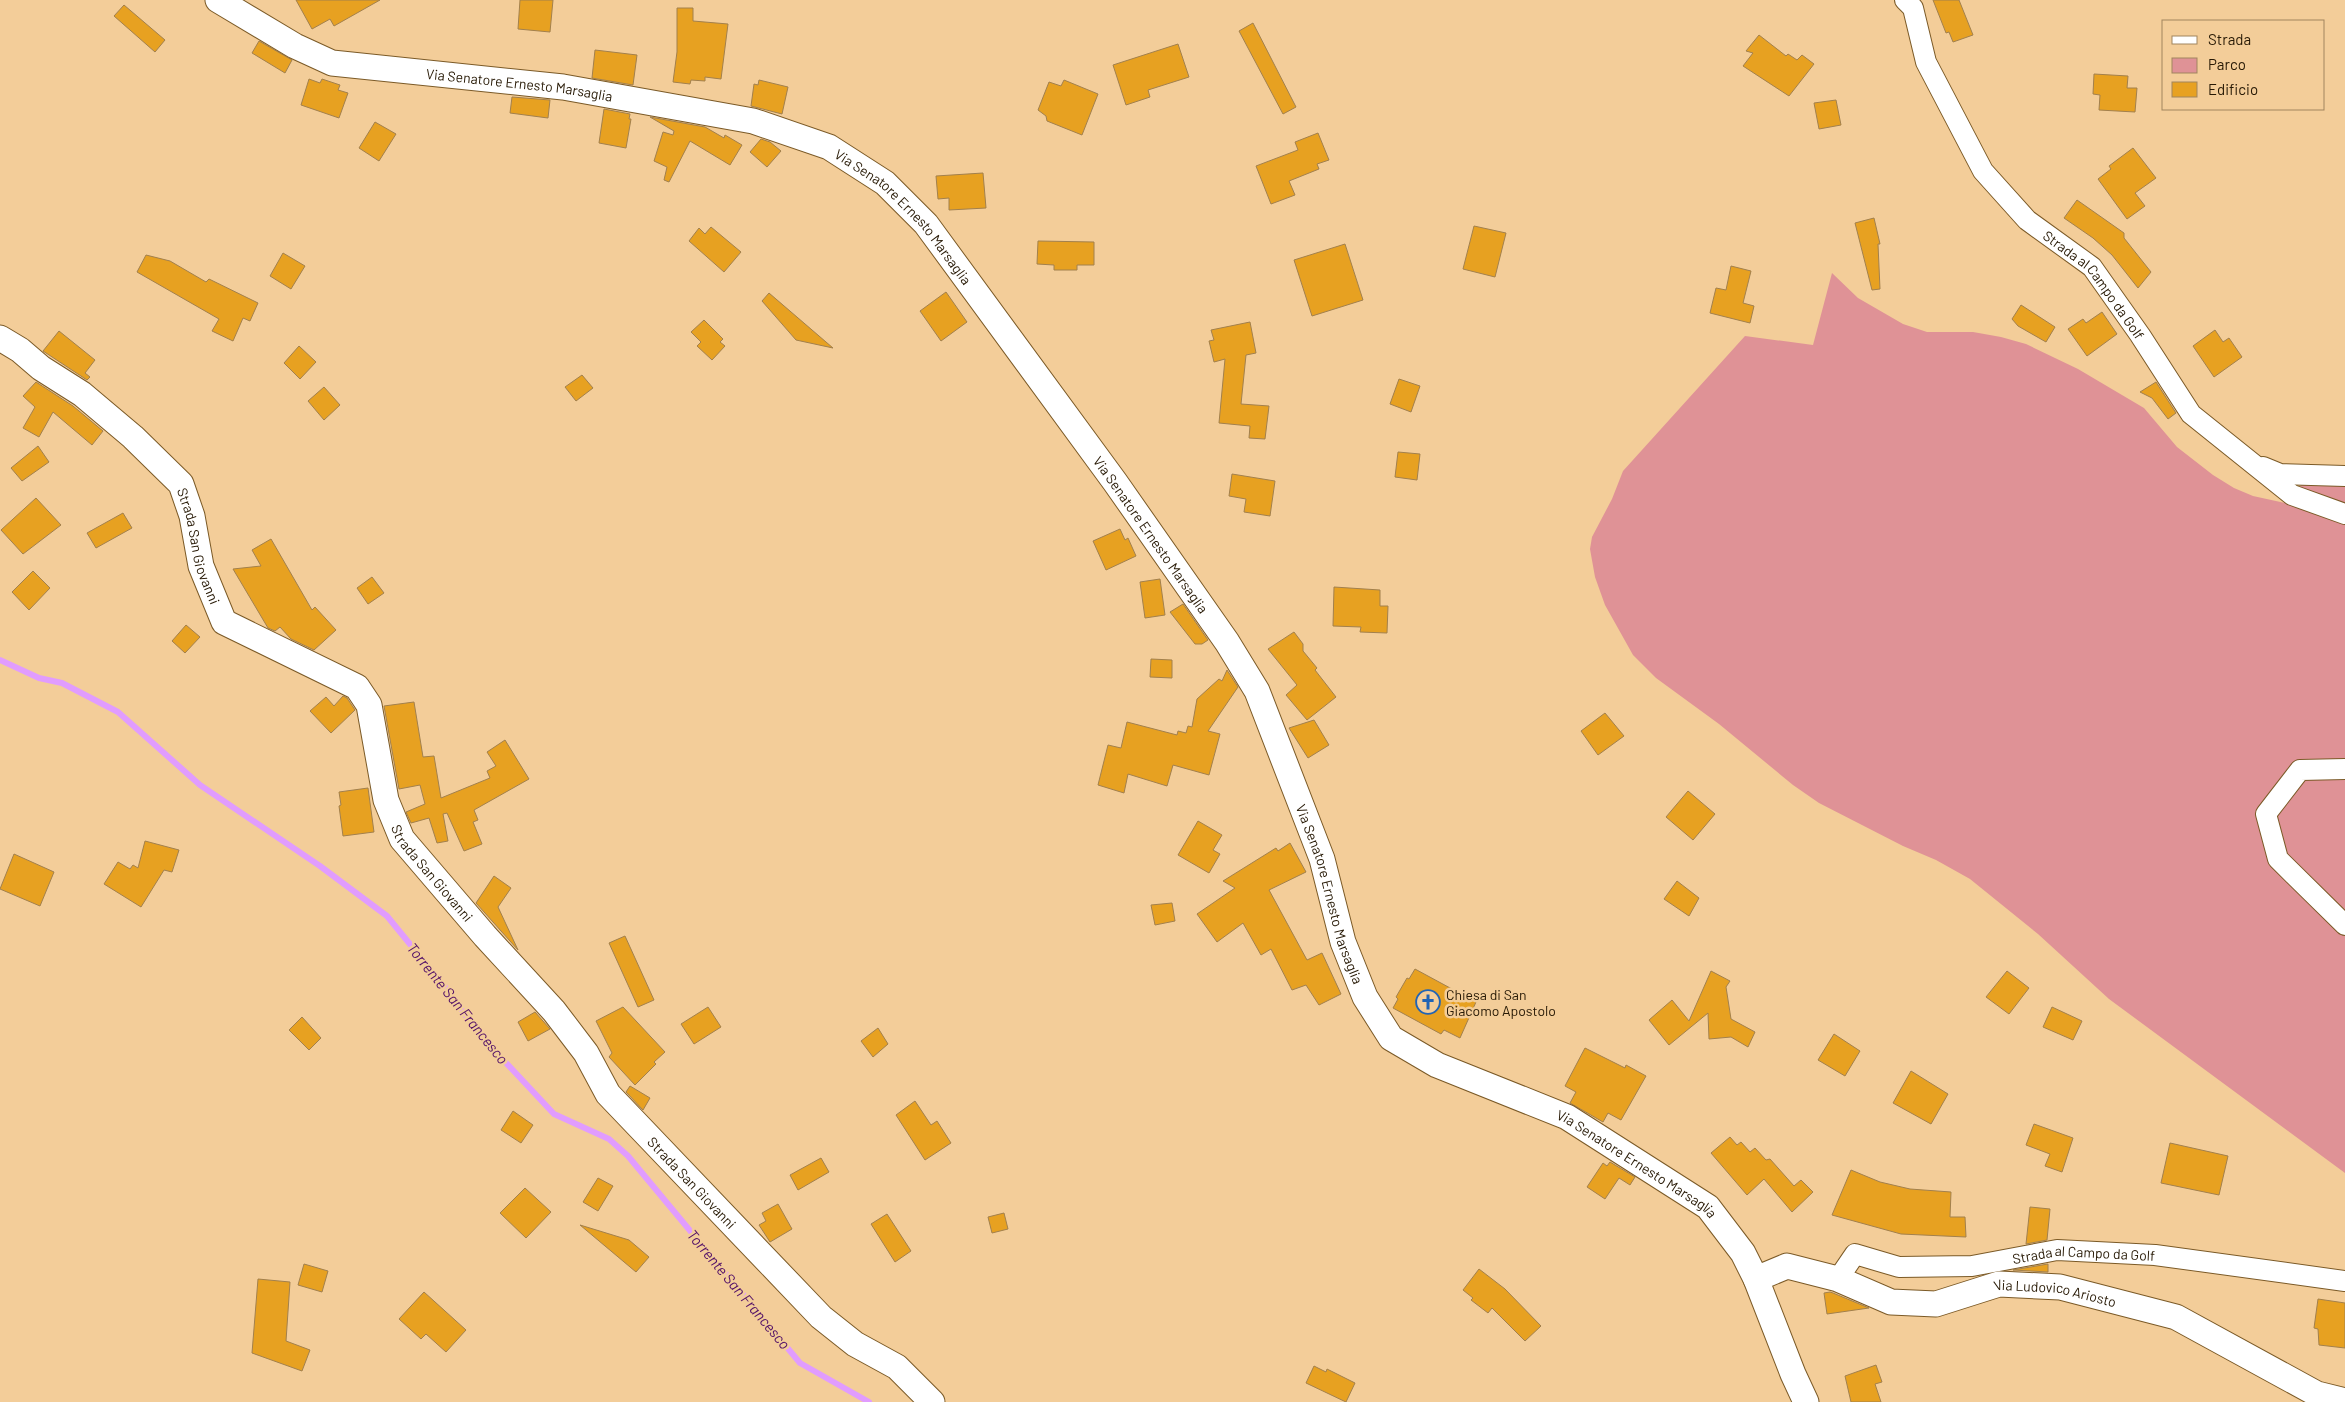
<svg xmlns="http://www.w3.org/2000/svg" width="2345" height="1402" viewBox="0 0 2345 1402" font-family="Barlow,sans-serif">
<rect width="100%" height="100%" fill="#f3cd99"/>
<path fill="#df9296" d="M1832,273L1858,298L1903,324L1927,332H1973L2001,337L2026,344L2078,369L2144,408L2177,447L2213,475L2234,488L2253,496L2285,503L2304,482L2345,483V1173L2109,999L2038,934L1970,879L1936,860L1903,846L1819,803L1793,785L1719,724L1656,678L1633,655L1605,605L1595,577L1590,549L1592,537L1612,499L1623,471L1745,336L1813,345Z"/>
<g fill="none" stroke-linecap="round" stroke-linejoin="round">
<path stroke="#e19cfe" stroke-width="6" d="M0,660L39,678L62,683L118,712L200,785L320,866L387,916L445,987L480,1035L554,1114L609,1139L628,1156L800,1363L869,1402"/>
</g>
<path fill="#e7a121" stroke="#a2804d" d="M296,0H380L334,26L330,19L312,29Z
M520,0H553L550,32L518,29Z
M1933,0H1959L1973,35L1953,42L1949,32L1946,33Z
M124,5L165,40L155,52L114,16Z
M677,8H693V21L728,24L721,79L705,77V81L691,80L690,84L673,82L677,52Z
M1253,23L1296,107L1283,114L1239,31Z
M1759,35L1786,56L1788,54L1797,60L1802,55L1814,64L1789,96L1743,66L1753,53L1746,51Z
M259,41L292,60L285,73L252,53Z
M1178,44L1189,77L1148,90L1150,97L1126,105L1113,65Z
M595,50L637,55L633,85L592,78Z
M2094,74L2128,76L2127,88H2137L2135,112L2099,110L2100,95L2093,94Z
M309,79L320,83L322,79L340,85L338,90L348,93L339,118L301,105Z
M759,80L788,87L782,114L751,106L754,84L758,85Z
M1064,80L1098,94L1082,135L1047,121L1046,116L1038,110L1049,82L1061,86Z
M512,97L550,100L548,118L510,113Z
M1836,100L1841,125L1819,129L1814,103Z
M604,109L630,114L629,119H631L626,148L599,143Z
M650,117L705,127L724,138L725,135L742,145L730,165L690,141L669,182L664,180L667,167L654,161L663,132L673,135L674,131Z
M375,122L396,134L379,161L359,148Z
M1318,133L1329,160L1317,164L1319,169L1289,181L1295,195L1271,204L1256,166L1298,150L1295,142Z
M761,139L770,142L781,151L767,167L750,152Z
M2133,148L2156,178L2135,193L2145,206L2127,219L2098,179L2111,169L2109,166Z
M983,173L986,208L949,210V198L938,199L936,176Z
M2077,200L2124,233V238L2151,272L2138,288L2112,255L2093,238L2064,218Z
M1874,218L1880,244H1878L1880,289L1872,290L1855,223Z
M1474,226L1506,233L1495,277L1463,269Z
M711,227L741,252L724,272L689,241L699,228L705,234Z
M1038,241L1094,242V265H1077V270H1054V265L1037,264Z
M1345,244L1363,300L1312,316L1294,260Z
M283,253L305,266L291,289L270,276Z
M146,255L170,261L206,282L209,279L258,303L250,321L243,318L233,341L212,331L219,319L137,272Z
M1731,266L1751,271L1743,303L1754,306L1750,323L1710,313L1716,288L1726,290Z
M946,292L967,322L941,341L920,311Z
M769,293L833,348L796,340L762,301Z
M2021,305L2055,327L2046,342L2018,326L2012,319Z
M2102,312L2117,334L2087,356L2068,329L2083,319L2086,323Z
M704,320L723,339L720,342L725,346L712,360L697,346L701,342L691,332Z
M1250,322L1256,353L1246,355L1241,404L1269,406L1265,439L1249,438L1250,426L1219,423L1225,359L1214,362L1209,341L1214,340L1211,330Z
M2215,330L2223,342L2229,338L2242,357L2214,377L2193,346Z
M59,331L95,360L85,373L90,377L87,380L43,351Z
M299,346L316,362L300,379L284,363Z
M582,375L593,388L576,401L565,387Z
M1399,379L1420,386L1411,412L1390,404Z
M36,382L73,406L103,431L92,445L53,412L39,437L23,428L35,407L23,396Z
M2156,382L2176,413L2168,419L2152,398L2140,392Z
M324,387L340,405L324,420L308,401Z
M38,446L49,462L22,481L11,468Z
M1398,452L1420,454L1417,480L1395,477Z
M1232,474L1275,481L1270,516L1244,512L1246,499L1229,496Z
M36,498L61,525L23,554L1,530Z
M123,513L132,528L96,548L87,533Z
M1120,529L1125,540L1128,538L1136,556L1106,570L1093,541Z
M271,539L312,610L315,607L336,630L314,650L291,639L280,627L275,631L268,628L233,569L261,566L252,550Z
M33,571L50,588L29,610L12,592Z
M372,577L384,593L368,604L357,588Z
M1160,579L1165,615L1145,618L1140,582Z
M1334,587L1380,590V606H1388L1387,633L1360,632L1361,627L1333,626Z
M1183,604L1208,640L1202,644H1195L1170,612Z
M186,625L200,637L185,653L172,641Z
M1294,632L1303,644V651L1317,668L1315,670L1336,697L1307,720L1286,695L1297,685L1268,649Z
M1151,659L1172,660V678L1150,677Z
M1227,670L1238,687L1208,731L1220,734L1209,775L1173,765L1167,786L1128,774L1124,793L1098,785L1108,745L1121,748L1127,722L1177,735L1178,731L1186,733L1188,726L1192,727L1197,699L1219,679L1222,681Z
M343,696L347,698L355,710L331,733L310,711L326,697L334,706Z
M414,702L423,757L434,756L441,798L490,778L487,771L496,766L487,752L505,740L529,779L474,810L478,820L473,822L482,844L464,851L447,813L443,814L448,841L437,843L429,818L411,823L406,812L425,804L420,785L399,789L384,706Z
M1605,713L1624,736L1598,755L1581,731Z
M1314,720L1329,745L1308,758L1289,728Z
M368,788L374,832L343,836L339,806L341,805L339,792Z
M1688,791L1715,814L1693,840L1666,817Z
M1198,821L1222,835L1213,850L1220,854L1209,873L1178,855Z
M145,841L179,850L172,872L164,870L141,907L104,884L118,862L130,869L133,865L138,868Z
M1290,843L1306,872L1269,890L1307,960L1322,953L1341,994L1319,1005L1306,985L1292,990L1271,949L1261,955L1243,923L1217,942L1197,914L1235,888L1223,881L1276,848L1278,851Z
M14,854L54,872L40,906L0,889Z
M494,876L511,888L498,907L518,950L476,903Z
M1677,881L1699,898L1689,916L1664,899Z
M1172,903L1175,921L1155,925L1151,905Z
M625,936L654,1000L638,1007L609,943Z
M1415,969L1476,1002L1460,1038L1444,1030L1441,1034L1393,1008L1398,999L1396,997L1407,978L1409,979Z
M1711,971L1730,981L1726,987L1731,1019L1755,1032L1748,1047L1731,1037L1709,1039L1708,1013L1669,1045L1649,1020L1672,1000L1689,1021Z
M2007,971L2029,988L2009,1014L1986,997Z
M623,1007L665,1052L654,1062L656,1064L635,1085L609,1057L612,1053L596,1021Z
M708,1007L721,1027L694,1044L681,1024Z
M2052,1007L2082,1021L2073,1040L2043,1027Z
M535,1012L550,1029L528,1041L518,1022Z
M302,1017L321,1038L309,1050L289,1030Z
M878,1028L888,1044L873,1057L861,1041Z
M1834,1034L1860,1051L1845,1076L1818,1060Z
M1585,1048L1625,1068L1626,1065L1646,1076L1621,1120L1608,1113L1603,1122L1570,1103L1576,1092L1565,1086Z
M1911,1071L1948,1094L1931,1124L1893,1103Z
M630,1086L650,1098L643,1110L626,1092Z
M915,1101L931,1125L937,1121L951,1143L925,1160L896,1115Z
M513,1111L533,1125L521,1143L501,1130Z
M2034,1124L2073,1138L2062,1172L2045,1166L2050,1154L2026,1145Z
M1730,1137L1737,1145L1741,1142L1750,1152L1755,1148L1766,1160L1770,1159L1794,1186L1801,1180L1813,1192L1792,1212L1764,1179L1747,1195L1711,1153Z
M2170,1143L2228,1156L2219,1195L2161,1183Z
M821,1158L829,1172L798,1190L790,1175Z
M1610,1162L1635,1177L1630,1185L1619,1178L1605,1199L1587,1187L1603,1163L1607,1166Z
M1851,1170L1880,1182L1910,1189L1951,1192L1950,1217H1965L1966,1237L1901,1234L1832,1215Z
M598,1178L613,1186L598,1211L583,1202Z
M525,1188L551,1212L526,1238L500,1213Z
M778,1204L792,1229L770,1242L759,1225L766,1221L762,1213Z
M2030,1207L2050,1209L2047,1240L2026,1244Z
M1004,1213L1008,1229L992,1233L988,1217Z
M887,1214L911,1251L895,1262L871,1224Z
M580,1225L629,1240L649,1257L636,1272Z
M304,1264L328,1271L322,1292L298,1285Z
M2048,1264V1272L2013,1270Z
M1479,1269L1505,1289L1541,1326L1525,1341L1492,1308L1488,1313L1471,1300L1473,1298L1463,1290Z
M258,1279L290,1282L286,1341L310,1350L302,1371L252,1353Z
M424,1292L466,1330L446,1352L426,1334L421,1339L399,1319Z
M1830,1292L1833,1293L1869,1308L1827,1314L1824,1293Z
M2318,1299L2345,1303V1348L2319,1345L2318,1329L2314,1328Z
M1876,1365L1882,1382L1875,1384L1881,1402H1851L1845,1376Z
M1314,1366L1326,1372L1327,1369L1355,1383L1346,1402L1306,1383Z"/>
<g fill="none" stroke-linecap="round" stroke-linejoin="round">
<g stroke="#7b5a27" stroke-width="22">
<g id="minor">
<path id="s1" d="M1905,0L1913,8L1926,62L1983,171L2027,220L2092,267L2140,335L2191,414L2292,495L2345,514"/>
<path d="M2263,467L2280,474L2345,476"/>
<path d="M2345,769L2300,770L2266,814L2278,859L2345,925"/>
<path id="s2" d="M1838,1279L1855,1254L1899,1267L1972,1266L2057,1250L2155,1255L2345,1281"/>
</g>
</g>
<g stroke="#7b5a27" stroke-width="27">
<g id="tertiary">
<path id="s3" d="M218,0L295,46L332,63L563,87L753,121L829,147L885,183L926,224L1115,482L1227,642L1257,691L1322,859L1343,942L1365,997L1391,1038L1437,1065L1567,1117L1708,1207L1743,1253L1756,1279L1793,1374L1806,1402"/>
<path id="s4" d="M0,338L20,350L41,368L82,394L133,437L181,484L192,516L201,566L224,622L357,687L369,705L386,800L402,839L485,936L554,1011L586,1053L608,1094L821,1317L855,1344L897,1367L932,1402"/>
<path id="s5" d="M1756,1279L1787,1266L1838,1279L1891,1302L1936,1304L1999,1284L2060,1287L2176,1317L2317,1394L2345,1401"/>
</g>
</g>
<use href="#minor" stroke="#fff" stroke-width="20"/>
<use href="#tertiary" stroke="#fff" stroke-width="25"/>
</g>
<defs>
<g id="church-ring" transform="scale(1.25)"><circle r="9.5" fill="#f3cd99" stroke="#2164b5" stroke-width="1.5"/><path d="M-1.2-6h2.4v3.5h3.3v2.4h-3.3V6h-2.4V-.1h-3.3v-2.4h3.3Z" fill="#2164b5"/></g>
</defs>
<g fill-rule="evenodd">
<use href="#church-ring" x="1428" y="1002"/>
</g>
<g text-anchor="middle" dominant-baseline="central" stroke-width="5" stroke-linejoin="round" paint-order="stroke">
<g font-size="14" fill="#271905" stroke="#f3cd99">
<text stroke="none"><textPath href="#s3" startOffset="319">Via Senatore Ernesto Marsaglia</textPath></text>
<text stroke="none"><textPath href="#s3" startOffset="739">Via Senatore Ernesto Marsaglia</textPath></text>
<text stroke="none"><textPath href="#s1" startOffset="350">Strada al Campo da Golf</textPath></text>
<text stroke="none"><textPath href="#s3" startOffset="1144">Via Senatore Ernesto Marsaglia</textPath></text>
<text stroke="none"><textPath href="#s4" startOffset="298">Strada San Giovanni</textPath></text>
<text stroke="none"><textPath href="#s4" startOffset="732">Strada San Giovanni</textPath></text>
<text stroke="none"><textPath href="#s3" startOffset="1549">Via Senatore Ernesto Marsaglia</textPath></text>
<text stroke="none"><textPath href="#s3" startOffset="1984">Via Senatore Ernesto Marsaglia</textPath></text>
<text stroke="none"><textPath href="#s4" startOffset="1138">Strada San Giovanni</textPath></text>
<text stroke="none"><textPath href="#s2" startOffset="262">Strada al Campo da Golf</textPath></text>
<text stroke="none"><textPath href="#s5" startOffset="312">Via Ludovico Ariosto</textPath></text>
</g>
<g font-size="14" fill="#271905" stroke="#f3cd99" text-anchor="start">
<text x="1446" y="994">Chiesa di San<tspan x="1446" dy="16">Giacomo Apostolo</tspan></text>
</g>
<g font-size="15" font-style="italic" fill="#521067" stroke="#f3cd99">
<text transform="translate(458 1003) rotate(51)">Torrente San Francesco</text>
<text transform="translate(739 1289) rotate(50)">Torrente San Francesco</text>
</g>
</g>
<rect x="2162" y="20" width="162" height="90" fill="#f3cd99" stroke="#a1855e"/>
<rect x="2172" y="36" width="25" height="8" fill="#ffffff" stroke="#a1855e"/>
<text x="2208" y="45" font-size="15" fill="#271905">Strada</text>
<rect x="2172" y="58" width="25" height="15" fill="#df9296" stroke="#a1855e"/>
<text x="2208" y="70" font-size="15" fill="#271905">Parco</text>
<rect x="2172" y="82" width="25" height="15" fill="#e7a121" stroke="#a1855e"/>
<text x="2208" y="95" font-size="15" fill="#271905">Edificio</text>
</svg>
